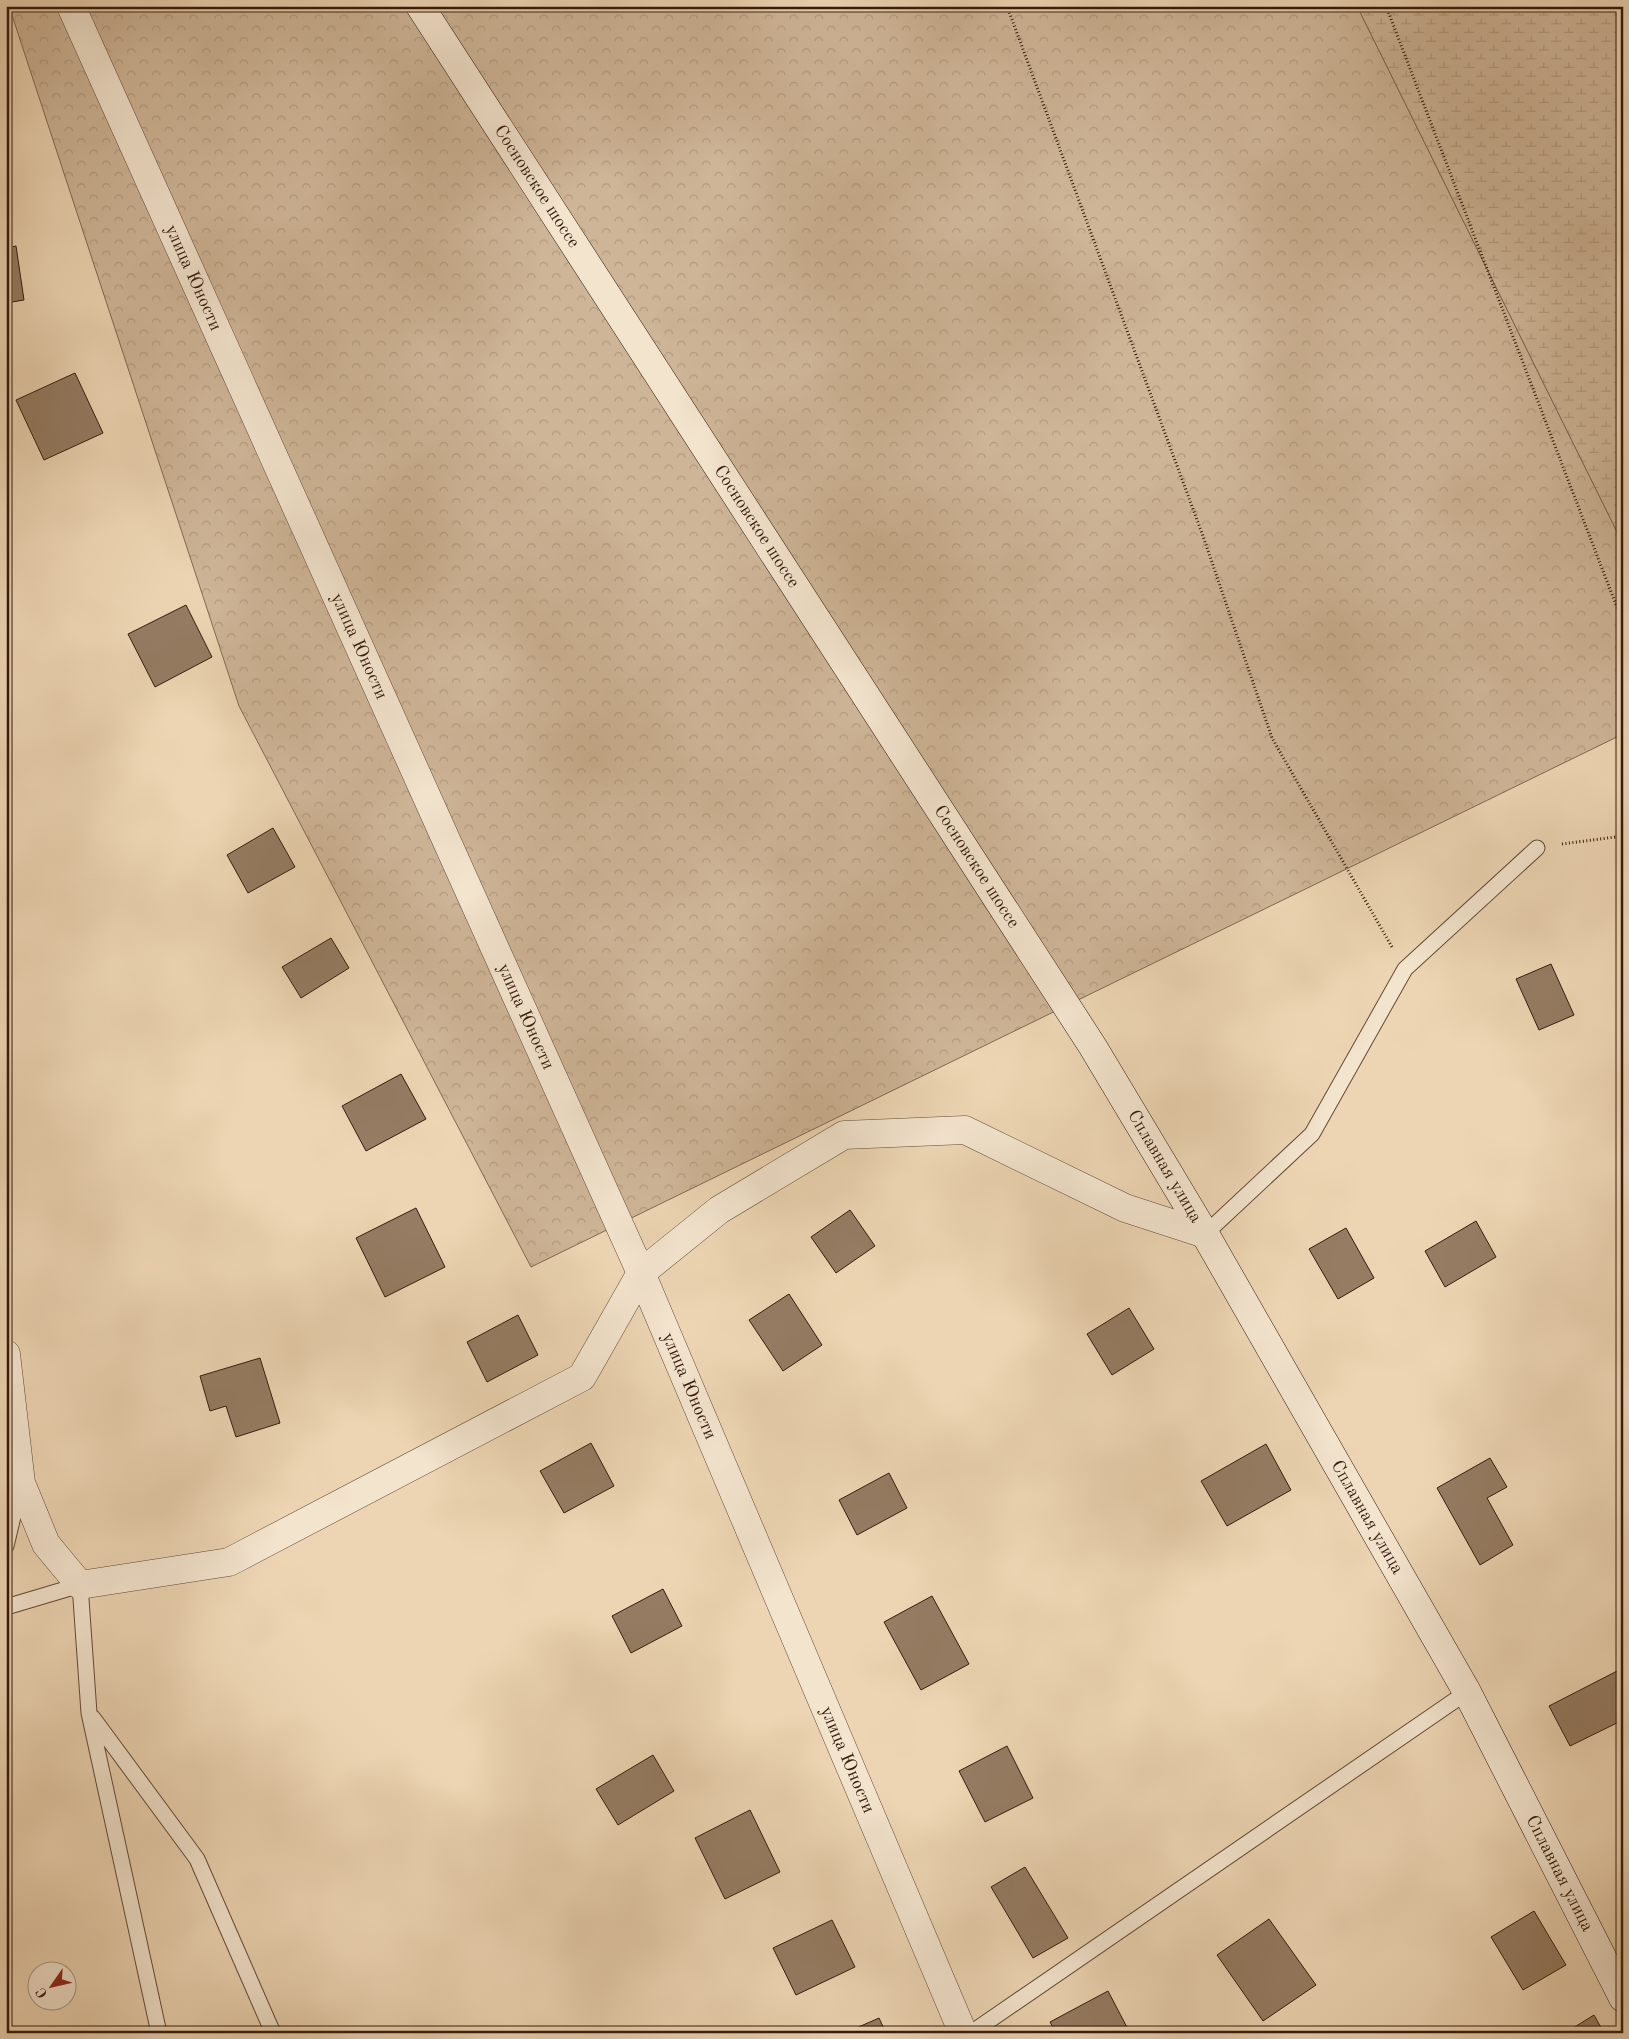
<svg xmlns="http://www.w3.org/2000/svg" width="1629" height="2039" viewBox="0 0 1629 2039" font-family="'Old Standard TT',serif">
<defs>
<pattern id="forest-crowns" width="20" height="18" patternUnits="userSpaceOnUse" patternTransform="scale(1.25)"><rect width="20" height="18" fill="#ceb597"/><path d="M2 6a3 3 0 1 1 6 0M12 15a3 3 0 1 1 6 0" fill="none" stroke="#b29b81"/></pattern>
<pattern id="wetland-marsh" width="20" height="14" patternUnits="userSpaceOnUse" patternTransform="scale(1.25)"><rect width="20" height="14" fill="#ceb597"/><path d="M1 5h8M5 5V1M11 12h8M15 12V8" fill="none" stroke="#b29b81"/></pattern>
</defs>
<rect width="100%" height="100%" fill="#edd5b3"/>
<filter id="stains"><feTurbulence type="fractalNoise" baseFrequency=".004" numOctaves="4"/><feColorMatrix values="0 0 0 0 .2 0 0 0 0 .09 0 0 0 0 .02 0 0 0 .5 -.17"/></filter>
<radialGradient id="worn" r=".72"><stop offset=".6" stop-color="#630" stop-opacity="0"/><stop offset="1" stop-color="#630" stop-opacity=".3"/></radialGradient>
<path fill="url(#forest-crowns)" stroke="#826852" d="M9,6H1357L1623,544V734L531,1267L239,706Z"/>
<path fill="url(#wetland-marsh)" stroke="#826852" d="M1357,6H1623V544Z"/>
<path fill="#957c63" stroke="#351b0d" d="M16,246L24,300L6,303V248Z
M75,373L103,433L44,460L16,400Z
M186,605L212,657L155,687L128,634Z
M273,828L295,867L248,893L227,855Z
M331,938L349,968L301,998L282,967Z
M1551,964L1574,1015L1539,1030L1516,979Z
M401,1074L426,1119L366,1151L342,1106Z
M416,1208L445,1267L385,1297L356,1238Z
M850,1210L875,1246L836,1273L811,1237Z
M1476,1221L1496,1257L1445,1287L1425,1251Z
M1346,1228L1374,1278L1338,1299L1309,1249Z
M789,1294L822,1345L783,1371L749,1320Z
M1129,1308L1154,1349L1112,1375L1087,1334Z
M518,1315L538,1355L487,1382L467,1342Z
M260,1358L280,1423L236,1437L226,1406L210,1411L200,1376Z
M591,1443L614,1486L564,1513L540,1471Z
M1266,1444L1291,1490L1227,1526L1201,1481Z
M1490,1458L1507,1487L1487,1498L1513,1545L1480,1565L1437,1488Z
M889,1473L907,1508L857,1535L839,1500Z
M663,1589L682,1626L631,1653L612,1616Z
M932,1596L969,1664L921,1690L884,1622Z
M1623,1668V1720L1570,1746L1549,1706Z
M1007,1746L1033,1798L985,1822L959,1771Z
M653,1755L674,1791L618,1825L596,1789Z
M750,1810L780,1872L725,1899L695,1838Z
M1025,1867L1068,1938L1033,1958L991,1887Z
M1534,1911L1566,1965L1523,1990L1491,1937Z
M1269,1919L1316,1985L1263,2021L1217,1955Z
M832,1920L855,1967L796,1995L773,1948Z
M1108,1991L1130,2033H1056L1050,2022Z
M1594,2015L1604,2033H1565Z
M879,2018L886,2033H845Z"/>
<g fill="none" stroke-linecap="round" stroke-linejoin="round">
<g stroke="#634a36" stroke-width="17">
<path id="lane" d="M1205,1234L1312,1134L1405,969L1537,848
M6,1546L20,1487
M6,1607L80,1585L89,1713L159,2033
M93,1718L197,1859L273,2033
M971,2033L1467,1692"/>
</g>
<g stroke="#634a36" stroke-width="29">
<g id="street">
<path id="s1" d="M71,6L641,1273L963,2033"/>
<path d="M6,1354L21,1483L46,1544L80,1585L229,1562L582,1377L641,1273L719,1210L844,1135L965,1130L1125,1208L1205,1234"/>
</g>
</g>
<g stroke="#351b0d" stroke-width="29">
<g id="secondary">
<path id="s2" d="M420,6L1093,1047L1205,1234L1467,1692L1623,1998"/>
</g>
</g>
<path stroke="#351b0d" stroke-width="3" stroke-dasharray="1 2.5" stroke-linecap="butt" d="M1007,6L1203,536L1272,738L1392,947
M1386,6L1623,623
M1562,844L1623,836"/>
<use href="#lane" stroke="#f3e4ce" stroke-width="15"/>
<use href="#street" stroke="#f3e4ce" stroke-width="28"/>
<use href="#secondary" stroke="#f3e4ce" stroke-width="28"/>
</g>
<g text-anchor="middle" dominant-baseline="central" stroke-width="4" stroke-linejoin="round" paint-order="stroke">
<g font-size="18" fill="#351b0d" stroke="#f3e4ce">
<text stroke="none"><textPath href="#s2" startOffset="215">Сосновское шоссе</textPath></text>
<text stroke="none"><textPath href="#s1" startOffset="298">улица Юности</textPath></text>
<text stroke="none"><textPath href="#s2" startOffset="620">Сосновское шоссе</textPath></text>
<text stroke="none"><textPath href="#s1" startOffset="702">улица Юности</textPath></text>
<text stroke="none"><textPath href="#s2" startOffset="1025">Сосновское шоссе</textPath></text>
<text stroke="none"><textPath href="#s1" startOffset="1108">улица Юности</textPath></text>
<text stroke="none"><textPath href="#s2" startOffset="1379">Сплавная улица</textPath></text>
<text stroke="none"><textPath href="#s1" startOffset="1512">улица Юности</textPath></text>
<text stroke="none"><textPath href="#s2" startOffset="1784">Сплавная улица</textPath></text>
<text stroke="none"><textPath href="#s1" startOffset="1918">улица Юности</textPath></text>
<text stroke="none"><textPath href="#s2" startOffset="2189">Сплавная улица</textPath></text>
</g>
</g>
<rect width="1629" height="2039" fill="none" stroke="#edd5b3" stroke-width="25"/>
<rect x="8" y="8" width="1614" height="2024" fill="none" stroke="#351b0d" stroke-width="2.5"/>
<rect x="12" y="12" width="1604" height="2014" fill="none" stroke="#351b0d"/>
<g transform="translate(52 1986) rotate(236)"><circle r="24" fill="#f3e4ce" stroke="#a79481"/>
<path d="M0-4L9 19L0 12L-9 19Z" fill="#8f2418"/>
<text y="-8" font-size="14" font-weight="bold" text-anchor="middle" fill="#351b0d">С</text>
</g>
<rect width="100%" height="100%" filter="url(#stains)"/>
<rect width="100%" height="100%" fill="url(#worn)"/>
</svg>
